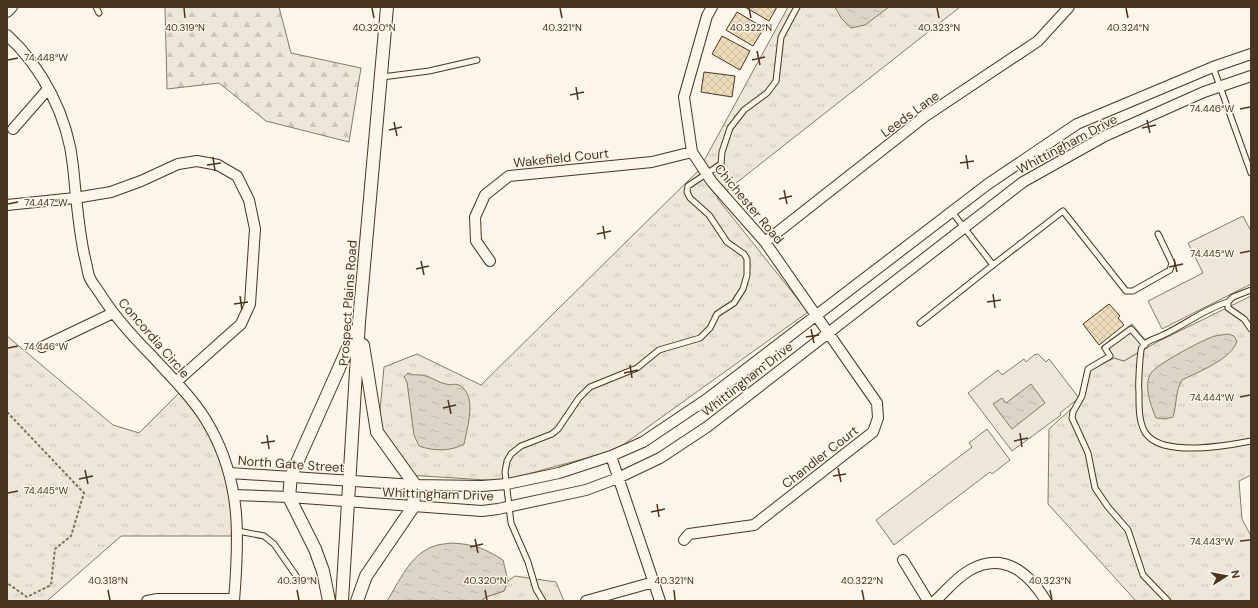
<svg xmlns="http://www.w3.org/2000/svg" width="1258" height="608" viewBox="0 0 1258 608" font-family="'DM Sans',sans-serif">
<defs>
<pattern id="grass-tufts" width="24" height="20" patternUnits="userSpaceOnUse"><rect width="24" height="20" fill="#ede6d9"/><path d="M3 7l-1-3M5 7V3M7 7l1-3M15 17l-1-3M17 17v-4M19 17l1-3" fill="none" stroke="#cdc6ba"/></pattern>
<pattern id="forest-firs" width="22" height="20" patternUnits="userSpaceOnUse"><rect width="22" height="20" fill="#ede6d9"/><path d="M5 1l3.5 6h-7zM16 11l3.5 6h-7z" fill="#cdc6ba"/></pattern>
<pattern id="water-ripples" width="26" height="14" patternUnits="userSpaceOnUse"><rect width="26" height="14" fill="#dcd4c6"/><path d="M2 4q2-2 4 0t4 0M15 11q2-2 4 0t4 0" fill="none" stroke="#beb7aa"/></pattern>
<pattern id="building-cross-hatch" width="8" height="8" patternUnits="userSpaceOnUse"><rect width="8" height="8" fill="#ecdcbc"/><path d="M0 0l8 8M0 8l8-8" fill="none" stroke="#ccbda1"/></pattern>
</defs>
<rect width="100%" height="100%" fill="#fbf6e9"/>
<path fill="url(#grass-tufts)" stroke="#887966" d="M788,7H960L717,198L808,312L616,450L502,481L407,475L378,432L384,367L417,354L481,385L699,170Z
M1251,296V475L1239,481L1242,519L1251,536V601H1136L1048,504L1049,429L1083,398L1091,370L1114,358L1124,361L1155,343Z
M7,336L113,425L139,433L182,390L221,455L234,495L236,536H121L47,601H7Z
M515,576L556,582L564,601H481L486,597L504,591L508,581Z"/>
<path fill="url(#forest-firs)" stroke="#887966" d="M165,7H279L291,53L361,68L349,142L266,121L219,83L167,89Z"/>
<path fill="#ede6d9" stroke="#887966" d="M1243,216L1251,231V284L1162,329L1148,301L1203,273L1188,243Z
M1038,354L1046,362L1049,359L1079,398L1060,413L1061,415L1012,451L968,393L998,370L1002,375L1024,359L1026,362L1034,355Z
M987,429L1010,460L992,474L990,472L894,545L876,520L972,447L969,443Z"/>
<path fill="#ede7d9" stroke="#887966" d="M1132,324L1147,342L1142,350L1124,361L1114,358L1111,360L1101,347Z"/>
<path fill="url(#water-ripples)" stroke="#887966" d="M835,7H889L865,25L851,28L841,18Z
M1228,334L1234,336L1237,341C1232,359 1198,372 1182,380C1175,391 1177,405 1173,417L1165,419L1156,418C1151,406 1143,385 1151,373C1157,364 1204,339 1215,336C1219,335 1224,335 1228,334Z
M408,373C414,376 420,374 426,376C433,378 439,383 446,384C451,386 454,383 459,385C478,395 467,428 464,444C450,452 433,451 419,446L414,435L407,382L404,377Z
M1031,384L1045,403L1012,429L993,404L1002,398L1006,403Z
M451,543C473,544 484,548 503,560L508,581L504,591L486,597L481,601H387C399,582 410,555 432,547C438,544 445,544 451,543Z"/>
<path fill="url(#building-cross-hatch)" stroke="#4a3520" d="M745,7H777L769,21Z
M737,12L764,28L753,46L726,30Z
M722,36L750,51L740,70L712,54Z
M704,72L735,76L732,97L701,92Z
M1109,304L1120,316L1118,318L1124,325L1099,345L1083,324Z"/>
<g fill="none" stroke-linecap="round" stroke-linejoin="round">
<g stroke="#4a3520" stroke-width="7">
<path id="service" d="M96,7L99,13
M1213,67L1251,173
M382,77L429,71L477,60
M993,265L1063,211L1126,291H1133L1170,270L1172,263L1158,234
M1251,290L1233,297L1228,302V308L1244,319L1251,329
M1228,302C1204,309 1185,325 1163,335C1156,339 1146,340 1142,347C1140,350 1138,386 1139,392C1139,405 1138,426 1148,436C1167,456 1226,446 1251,441
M920,323L993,265L952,212
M1145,345L1131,329L1105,348L1110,356L1088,369L1082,396L1073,412L1072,418L1088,453L1095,488L1108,507L1128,530L1143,575L1168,601
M238,531L264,536L274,544L297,577
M543,601L536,589L528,562L511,523L505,472L507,461L511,454L521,446L552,434L558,429L579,398L590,387L637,368L659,350L700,338L710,328L717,314L734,303L743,289L747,275V259L744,254L727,242L709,215L690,198L687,192L688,186L721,164L722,152L730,128L744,110L767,93L776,81L781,37L797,7"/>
</g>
<g stroke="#4a3520" stroke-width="12">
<path id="minor" d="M7,12L12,7
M7,35C43,68 68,117 73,166C76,196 78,224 84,254C86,261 87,269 89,276C91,282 96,287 99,292C114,316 132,336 152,356C172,378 196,401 210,427C242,484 239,539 234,601
M13,129L48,89
M7,205L75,198L111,192L141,181L178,164L197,161L218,165L237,176L249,200L255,229L250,304L241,324L176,382
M765,242L924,117L1038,41L1069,7
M490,261L476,241L475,217L485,195L509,176L652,162L692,152
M42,347L113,313
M611,456L660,601
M230,473L415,485L482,486L507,484L559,473L611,456L643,442L707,399L988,184L1077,124L1213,67L1251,54
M234,495L289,497L482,511L498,509L586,490L618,478L660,458L707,427L1023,182L1105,136L1204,92L1251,76
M684,540L689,534L754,525L873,432L878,418L877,403L765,242L712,182L692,152L684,97L707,16L712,7
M903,560L928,601
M147,601L158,599H234
M586,601L654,582
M935,601C946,591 957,577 970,570C1004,551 1029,573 1046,601"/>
</g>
<g stroke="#4a3520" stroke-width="14">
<path id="tertiary" d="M329,601L323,571L315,549L289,497L291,476L356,330
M342,601L359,322L387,7
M357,601L366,576L413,507L415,485L377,432L363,345"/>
</g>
<path stroke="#7f6f5c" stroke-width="2" stroke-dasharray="3 2" stroke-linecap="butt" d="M7,412L84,493L71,536L55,549L51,585L27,597L7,583"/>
<use href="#service" stroke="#fbf6e9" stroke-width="5"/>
<use href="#minor" stroke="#fbf6e9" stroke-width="10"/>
<use href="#tertiary" stroke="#fbf6e9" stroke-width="12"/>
</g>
<path fill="none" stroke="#4a3520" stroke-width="1.5" d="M184,8L185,18M372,8L374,18M560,8L562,18M749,8L751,18M937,8L939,18M1126,8L1128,18M757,51L760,65M8,60L18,58M752,60L765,57M576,87L578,100M570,95L584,92M1240,109L1250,107M1147,120L1150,133M394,122L397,136M1142,128L1156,125M389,130L402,127M966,155L968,169M213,157L215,171M960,163L974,161M207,165L221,163M784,190L787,204M779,199L792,196M8,204L18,202M603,226L605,239M597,234L611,231M1240,253L1250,251M1174,259L1177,272M421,261L424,275M1169,267L1183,264M416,269L429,266M993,294L995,308M240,296L242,310M987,302L1001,300M234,304L248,302M811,329L814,343M806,337L819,335M8,348L18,346M630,365L632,378M624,373L638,370M1240,397L1250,395M448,400L451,414M443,408L456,405M1020,433L1022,447M267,435L269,449M1014,441L1028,438M261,443L275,441M838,468L841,482M85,470L88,484M833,476L846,474M79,479L93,476M8,493L18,491M657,504L659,517M651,512L665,509M475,539L478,553M1240,541L1250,540M470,547L483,544M108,590L110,600M297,590L299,600M485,590L487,600M674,590L675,600M862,590L864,600M1050,590L1052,600"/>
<g text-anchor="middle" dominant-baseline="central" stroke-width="3" stroke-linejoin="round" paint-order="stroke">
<g font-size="13" fill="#4a3520" stroke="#fbf6e9">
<text transform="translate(910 114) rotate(-36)">Leeds Lane</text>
<text transform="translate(1067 144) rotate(-28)">Whittingham Drive</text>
<text transform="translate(561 158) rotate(-6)">Wakefield Court</text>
<text transform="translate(749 204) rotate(50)">Chichester Road</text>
<text transform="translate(348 303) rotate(-86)">Prospect Plains Road</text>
<text transform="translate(154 338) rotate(49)">Concordia Circle</text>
<text transform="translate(747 379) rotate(-38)">Whittingham Drive</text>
<text transform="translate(820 457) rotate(-38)">Chandler Court</text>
<text transform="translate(291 464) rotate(4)">North Gate Street</text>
<text transform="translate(438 494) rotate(2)">Whittingham Drive</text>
</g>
</g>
<g font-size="10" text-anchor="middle" fill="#4a3520" stroke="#fbf6e9" stroke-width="3" stroke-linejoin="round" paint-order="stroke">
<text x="185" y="31">40.319°N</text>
<text x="374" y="31">40.320°N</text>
<text x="562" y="31">40.321°N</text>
<text x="751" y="31">40.322°N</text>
<text x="939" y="31">40.323°N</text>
<text x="1128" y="31">40.324°N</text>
<text x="46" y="61">74.448°W</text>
<text x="1212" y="112">74.446°W</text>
<text x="46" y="206">74.447°W</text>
<text x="1212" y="257">74.445°W</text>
<text x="46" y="350">74.446°W</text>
<text x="1212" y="401">74.444°W</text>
<text x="46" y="494">74.445°W</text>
<text x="1212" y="545">74.443°W</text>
<text x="108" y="584">40.318°N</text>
<text x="297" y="584">40.319°N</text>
<text x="485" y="584">40.320°N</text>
<text x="674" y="584">40.321°N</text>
<text x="862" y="584">40.322°N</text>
<text x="1050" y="584">40.323°N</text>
</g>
<rect width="1258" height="608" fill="none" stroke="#4a3520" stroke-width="16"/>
<g transform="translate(1226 576) rotate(79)" stroke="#fbf6e9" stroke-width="3" paint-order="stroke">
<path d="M0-3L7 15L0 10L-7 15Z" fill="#4a3520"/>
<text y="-6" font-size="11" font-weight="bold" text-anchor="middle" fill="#4a3520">N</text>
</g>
</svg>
